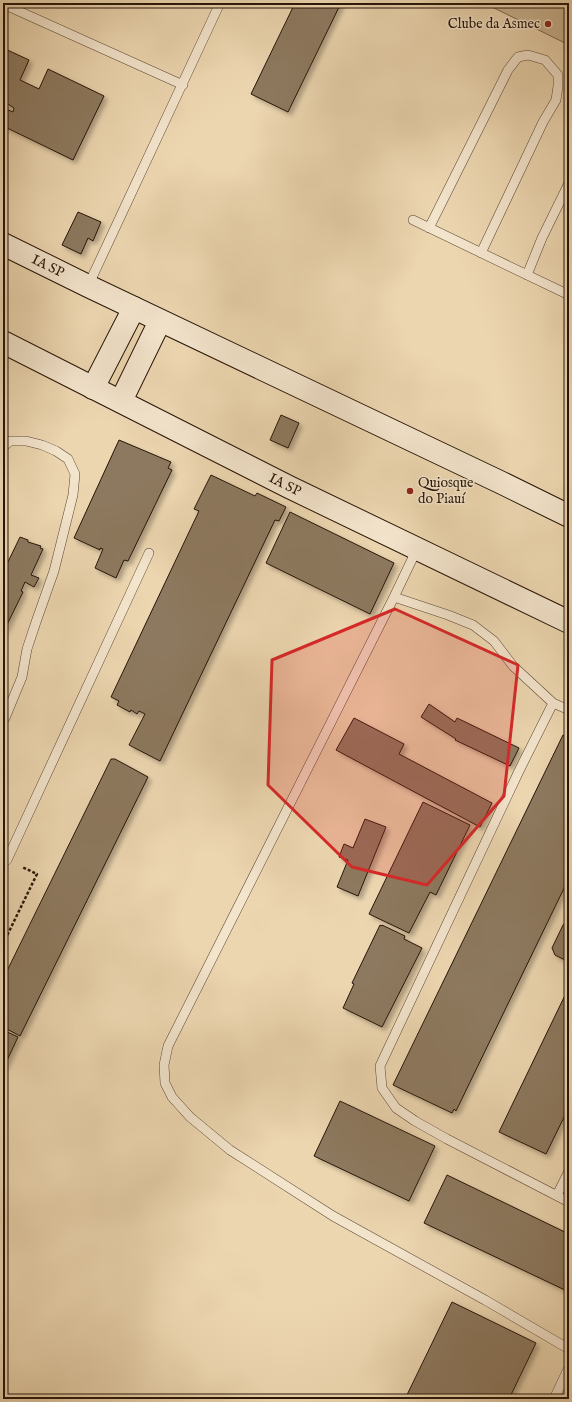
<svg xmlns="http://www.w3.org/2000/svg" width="572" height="1402" viewBox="0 0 572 1402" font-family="'IM FELL English',serif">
<defs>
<filter id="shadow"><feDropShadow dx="3.5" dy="3.5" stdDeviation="2" flood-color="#0004"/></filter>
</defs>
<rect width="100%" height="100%" fill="#ecd6b0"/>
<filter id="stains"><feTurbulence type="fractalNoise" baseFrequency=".005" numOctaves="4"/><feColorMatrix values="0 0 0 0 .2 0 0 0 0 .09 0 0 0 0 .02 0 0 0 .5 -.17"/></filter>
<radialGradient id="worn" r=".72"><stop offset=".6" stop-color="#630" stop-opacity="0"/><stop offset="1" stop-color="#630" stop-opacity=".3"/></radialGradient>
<path fill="#cbb593" stroke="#79654c" d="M484,3H569V45Z"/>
<path fill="#8d795e" stroke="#271506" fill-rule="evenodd" filter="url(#shadow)" d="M295,3H341L288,112L251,94Z
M3,48L29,60L20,80L39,89L48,69L104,96L73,160L3,126ZM8,104L14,108L13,112L6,109Z
M78,212L101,222L93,241L88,238L81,254L62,245Z
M281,415L299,423L288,448L270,440Z
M119,440L171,462L168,468L172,470L128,561L124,560L116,578L95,568L103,549L100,548V550L74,538Z
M211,475L255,496L257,493L286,507L279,521L275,520L160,761L129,745L145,714L139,711L137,714L131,710L130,712L117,705L119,701L111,697L199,511L194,509Z
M290,512L394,563L370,614L266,563Z
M20,537L28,540V542L41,546L40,548L43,549L31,575L39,578L34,587L25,582L21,591L23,592L3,633V567L5,568Z
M429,704L455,722L457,718L519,748L510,766L455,740L456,739L421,717Z
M354,718L404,744L399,754L492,803L480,827L336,750Z
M563,735L569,738V878L456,1111L454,1109L452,1113L393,1085Z
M111,759H115L148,777L20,1036L3,1027V979Z
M423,802L470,825L436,895L430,892L409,933L369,914Z
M365,819L386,827L358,896L337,887L348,860L339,857L344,844L353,848Z
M568,919H569V962L555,955L552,948L563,925Z
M380,925L382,926V925L405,936L404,939L422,948L382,1027L343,1008L354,984L352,983Z
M569,987V1107L546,1154L499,1132Z
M3,1030L18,1037L4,1067H3Z
M340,1101L435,1146L409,1201L314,1156Z
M447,1175L569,1234V1292L424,1223Z
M452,1302L536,1343L509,1399H405Z"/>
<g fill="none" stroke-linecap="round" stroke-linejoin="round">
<g stroke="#584530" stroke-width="10">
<path id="lane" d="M3,4L183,85
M413,220L569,295
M429,228L508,70L518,57L528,55L545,60L558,75V86L556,100L543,122L481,253
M527,275L542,238L569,183
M88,286L220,3
M3,447L10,441H26L42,445L56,451L68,459L75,474L73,495L54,571L36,622L27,649L22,677L5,718
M417,549L394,597L168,1046L164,1065L165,1083L172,1097L190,1117L230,1150L333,1216L485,1300L569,1349
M394,597L448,615L473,625L494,641L513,666L553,703
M569,710L553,703L519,771L380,1066L382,1088L396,1108L415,1121L447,1139L569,1202
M7,860L149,553
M557,1195L569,1171
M554,1399L569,1367"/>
</g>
<g stroke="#271506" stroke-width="24">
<g id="secondary">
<path id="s1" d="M3,244L88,286L502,483L569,516"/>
<path id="s2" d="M3,342L289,487L569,622"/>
<path d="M93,388L134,308"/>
<path d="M121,401L160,321"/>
</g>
</g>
<path stroke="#271506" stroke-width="2.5" stroke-dasharray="3 2" stroke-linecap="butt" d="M3,944L37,874L22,867"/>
<use href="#lane" stroke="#f3e4cc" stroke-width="9"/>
<use href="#secondary" stroke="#f3e4cc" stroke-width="22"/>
</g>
<path fill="#d62828" fill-opacity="0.2" stroke="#d62828" stroke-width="3" stroke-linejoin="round" d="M395,609L518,665L504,796L427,885L352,867L268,785L272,660Z"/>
<g fill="#8f2418" stroke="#f3e4cc" stroke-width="1.5">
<circle cx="548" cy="24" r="4"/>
<circle cx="410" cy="491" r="4"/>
</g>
<g text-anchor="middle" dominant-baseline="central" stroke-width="3" stroke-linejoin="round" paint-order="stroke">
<g font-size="14" fill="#271506" stroke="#f3e4cc" text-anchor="end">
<text x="540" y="24">Clube da Asmec</text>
<text x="418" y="483" text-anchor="start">Quiosque<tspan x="418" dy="16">do Piauí</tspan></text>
</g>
<g font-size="14" fill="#271506" stroke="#f3e4cc">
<text stroke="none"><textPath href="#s1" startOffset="50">IA SP</textPath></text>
<text stroke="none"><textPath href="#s2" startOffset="316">IA SP</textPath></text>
</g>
</g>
<rect width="572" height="1402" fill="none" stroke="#ecd6b0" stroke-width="16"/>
<rect x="4" y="4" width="564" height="1394" fill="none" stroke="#271506" stroke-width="2"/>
<rect x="8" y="8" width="556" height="1386" fill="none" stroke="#271506"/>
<rect width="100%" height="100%" filter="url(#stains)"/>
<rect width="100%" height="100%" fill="url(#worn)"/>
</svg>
